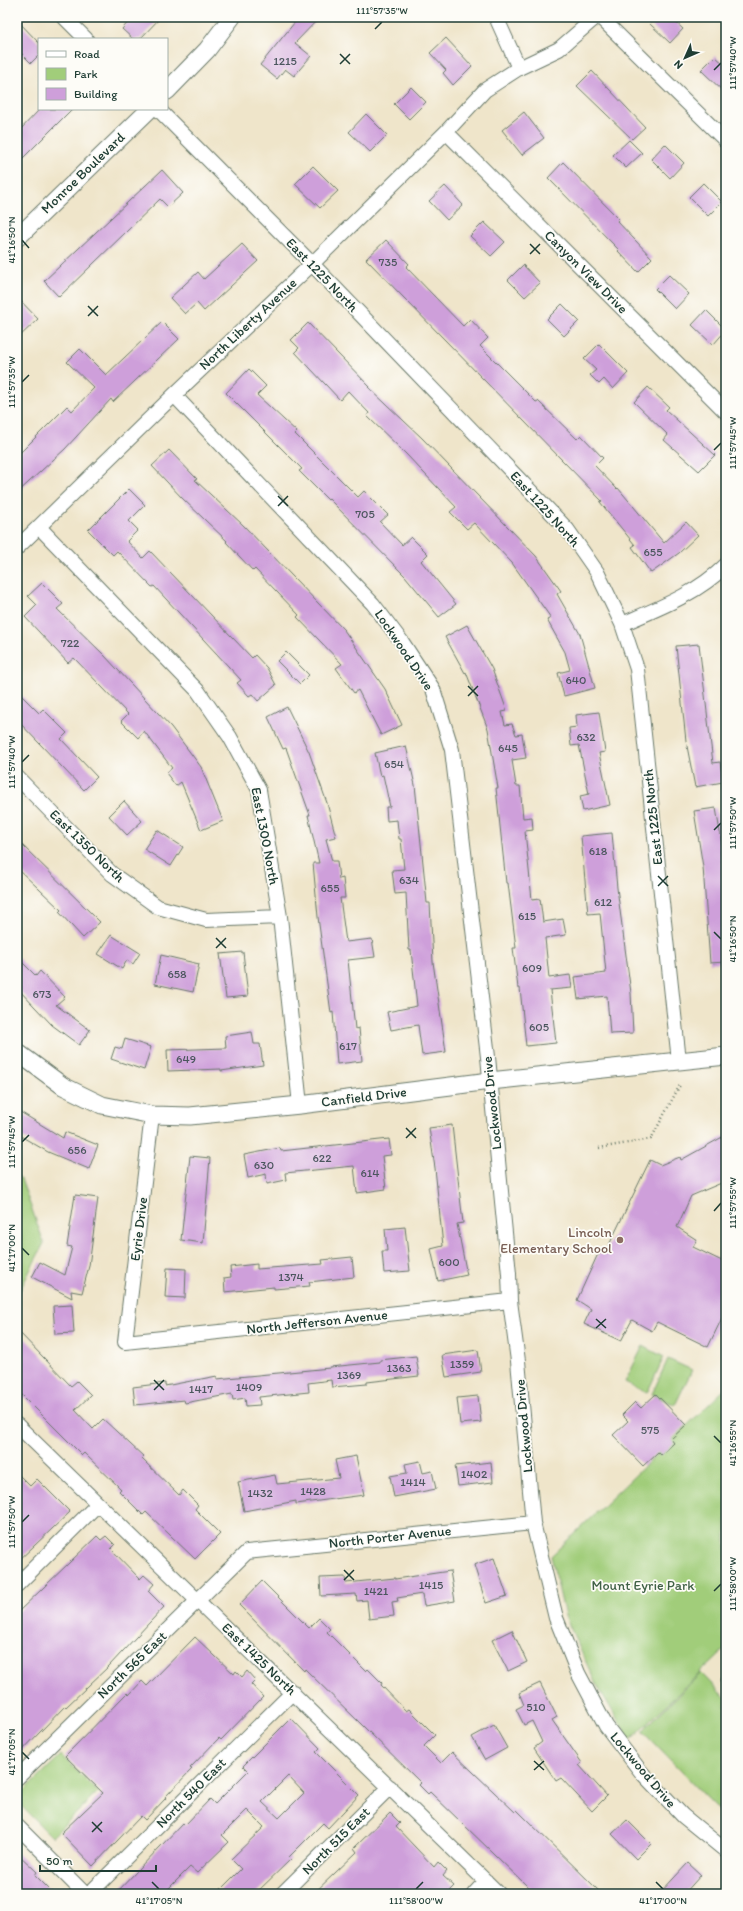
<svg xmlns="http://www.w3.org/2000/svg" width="743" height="1911" viewBox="0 0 743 1911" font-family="Itim,sans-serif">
<rect width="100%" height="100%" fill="#fdfcf7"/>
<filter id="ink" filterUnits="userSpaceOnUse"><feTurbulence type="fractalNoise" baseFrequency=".025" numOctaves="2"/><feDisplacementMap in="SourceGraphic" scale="8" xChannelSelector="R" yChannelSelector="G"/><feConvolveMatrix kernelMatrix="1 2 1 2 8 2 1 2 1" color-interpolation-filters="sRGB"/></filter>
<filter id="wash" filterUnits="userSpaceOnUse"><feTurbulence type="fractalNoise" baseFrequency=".012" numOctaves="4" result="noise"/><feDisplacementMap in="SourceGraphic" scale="16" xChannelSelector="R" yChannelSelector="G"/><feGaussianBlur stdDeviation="0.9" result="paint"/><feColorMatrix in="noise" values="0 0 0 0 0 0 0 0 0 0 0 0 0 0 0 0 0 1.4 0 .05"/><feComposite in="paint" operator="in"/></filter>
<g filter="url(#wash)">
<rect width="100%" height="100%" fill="#efe5ca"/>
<path fill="#a1cd7a" stroke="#608557" d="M17,1175L21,1179L44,1243L17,1296Z
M643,1346L664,1357L647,1393L625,1382Z
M668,1359L692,1370L675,1405L652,1394Z
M726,1388V1648L630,1740L595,1682L565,1616L551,1556Z
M701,1673L726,1699V1801L718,1809L642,1731Z
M61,1755L98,1792L52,1837L21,1806L19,1803L18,1797Z"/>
<g id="blocks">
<path fill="#ce9fda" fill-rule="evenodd" d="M133,17H161L140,39H133L122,29Z
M299,17H320L295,43L311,56L294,76L285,69L277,79L260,65Z
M656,17H670L683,29L670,43L650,24Z
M17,20L39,43V55L31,63L17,49Z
M446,38L472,66L453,85L443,73L446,70L430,53Z
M715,56L726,66V94L701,70Z
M592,71L645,127L632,139L577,86Z
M411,87L426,102L409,119L394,104Z
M40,109H72L17,164V133Z
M524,112L544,138L522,155L502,130Z
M366,114L387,135L370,152L349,132Z
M629,140L642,153L626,168L613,155Z
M665,144L684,163L670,178L651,159Z
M563,162L619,219L617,221L652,258L638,272L618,251L619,250L548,178Z
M313,166L338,191L320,208L295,184Z
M162,170L183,193L168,207L160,199L59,297L44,281Z
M703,183L722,202L708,216L689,197Z
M445,186L463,205L447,220L429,201Z
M484,222L505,242L491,256L470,236Z
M386,240L409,264L406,267L463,326L470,319L488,338L480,346L536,402L538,401L577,439L581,435L603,458L595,466L617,489L618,488L664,543L686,522L698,535L679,553L651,573L632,547L635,545L600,502L602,501L366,259Z
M242,244L258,261L204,311L197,303L185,314L170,298L198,272L204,279Z
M523,265L540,283L525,297L508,280Z
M669,275L689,294L675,309L655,289Z
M17,297L38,319L17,339Z
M562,304L579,321L564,336L547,319Z
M706,310L726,330L713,345L692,325Z
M162,322L179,339L113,402L111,399L65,449L17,493V456L67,406L72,411L94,388L67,362L80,349L106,375Z
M308,323L369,386L368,387L422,438L536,556L561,591L557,594L580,634L595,688L564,696L558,673L570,670L565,652L547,620L551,618L512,563L474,523L467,529L450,512L456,507L406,454L367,416L369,413L348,391L340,400L295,352L299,348L291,340Z
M599,344L628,373L613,389L604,379L599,384L590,375L596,370L584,359Z
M249,369L266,386L257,395L297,432L295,434L358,497L364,491L388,515L380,522L402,545L411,537L428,554L421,561L456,604L439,617L405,576L329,499L328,500L299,471L302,469L226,393Z
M648,387L669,407L666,410L715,455L699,471L664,440L668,435L634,402Z
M169,450L197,479L195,480L243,525L344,630L385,689L402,725L381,735L358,690L354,693L336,668L342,664L297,617L299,615L255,569L253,571L226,542L227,541L182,498L152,466Z
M129,489L145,505L129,521L138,530L127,541L143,558L150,551L252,658L255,655L267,668L276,685L258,701L252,694L249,696L237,683L241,680L154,586L152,587L117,551L113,555L88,530Z
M42,583L63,604L57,609L104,655L171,727L201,767L223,821L201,830L181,782L176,786L166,773L172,768L144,731L138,738L121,721L128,714L74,658L68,663L25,617L37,605L28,596Z
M467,625L492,669L507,711L502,712L505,725L512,724L516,735L522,734L526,758L512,760L516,786H520L523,818L532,817L533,830L525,831L532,900L540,899L543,922L563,919L566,935L545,938L549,978L570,975L572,988L550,990L556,1043L526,1046L520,988H518L513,948H516L508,883H506L496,788H498L488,729L466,672L465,673L445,637Z
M699,644L713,763L720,762L723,782L695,787L686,741L676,646Z
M286,652L309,675L300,684L277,661Z
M17,691L39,713L43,709L67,733L61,739L97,777L84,790L17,720Z
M287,707L309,752L327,803L336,837L326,839L332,861H337L339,879L343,878L345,898H340L346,942L372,939L375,957L348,960L355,1029L359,1028L362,1061L337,1064L333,1012L331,1013L318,917L313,863H319L308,815H310L286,748L283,749L268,717Z
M599,712L605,752L599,753L610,805L583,811L580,796L589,794L579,745L571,746L569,728L577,727L576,715Z
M406,746L415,785L427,903H430L433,962L446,1052L422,1055L418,1025L391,1030L387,1012L417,1006L411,950H409L406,893L395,894L392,870L404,869L401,839H399L397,820L387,821L386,807H390L383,775L380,776L375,753Z
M124,801L142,821L127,835L109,816Z
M716,808L723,850L721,851L726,895V962L710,963L703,867L694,811Z
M157,830L183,847L171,866L144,849Z
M612,833L617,888L631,993L633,1033L610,1034L607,996L578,999L575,977L606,973L600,913L588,914L581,836Z
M17,840L100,922L83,938L59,912L61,910L17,868Z
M111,935L140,953L133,964L127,960L122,969L98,954Z
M243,952L248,996L226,998L220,954Z
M161,955L199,964L193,992L155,984Z
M17,957L36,976L40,971L65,997L56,1005L90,1030L79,1045L52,1025L17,988Z
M252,1032L254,1044H260L263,1065L221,1071V1069L168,1071L167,1050L226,1048L225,1036Z
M125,1039L151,1047L144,1070L111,1059L115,1047L122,1049Z
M17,1110L63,1138L65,1132L98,1145L89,1169L48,1152L17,1134Z
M452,1125L463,1223L457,1224L467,1275L438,1281L431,1249L443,1246L435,1168L429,1128Z
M726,1135V1181L691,1196L677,1227L697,1240L693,1247L726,1263V1319L722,1318L708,1347L657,1322L652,1331L632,1320L621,1341L584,1324L591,1309L577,1300L597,1256L608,1247L650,1160L660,1165L680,1157L681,1160Z
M389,1139L391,1155L382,1156L386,1189L357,1193L354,1166L285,1173L286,1180L267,1184L266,1174L248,1178L244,1155L280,1148L281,1151Z
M190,1156L210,1158L203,1243L181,1240Z
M75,1195L98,1198L89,1266L82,1293L71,1291L72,1298L32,1277L40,1262L65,1275L72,1247L67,1246Z
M405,1227L410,1271L384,1273L382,1251H387L385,1229Z
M352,1257L354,1277L309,1282L310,1286L274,1289V1287L225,1292L224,1278L231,1277L230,1267L257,1264V1269L323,1264L322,1260Z
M167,1268L186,1269L185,1298L165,1297Z
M72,1305L74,1333L55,1334L53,1306Z
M17,1330L71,1386L77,1381L91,1395L75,1410L93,1429L103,1419L144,1457L142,1459L179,1495L183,1490L198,1505L195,1509L220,1534L195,1559L146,1512L143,1515L119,1491L121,1489L84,1453L82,1455L17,1390Z
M478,1350L481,1372L446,1377L442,1355Z
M416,1356L419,1376L367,1382V1384L332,1387L331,1380L308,1383L309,1392L259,1397L260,1405L246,1406L245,1398L233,1400L232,1394L185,1403L184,1400L135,1405L133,1387L165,1383V1386L217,1376V1379L330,1368V1367L380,1362V1360Z
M656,1394L686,1425L671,1439L674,1443L661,1455L658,1452L643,1466L613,1435L628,1421L622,1415L635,1402L641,1408Z
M478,1396L481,1422L460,1424L457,1398Z
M356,1456L364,1495L296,1504V1501L244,1511L238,1482L275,1475L277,1484L339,1478L335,1460Z
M420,1461L423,1473L432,1471L436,1489L394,1497L390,1476L407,1473L405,1464Z
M491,1462L493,1482L458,1486L455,1466Z
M17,1473L30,1486L37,1479L70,1512L17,1562Z
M97,1536L101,1540L106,1536L115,1545L111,1549L140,1579L144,1575L154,1584L148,1591L164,1607L109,1666L66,1707L65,1706L17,1756V1613Z
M494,1558L507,1596L486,1603L474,1565Z
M450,1571L455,1601L424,1606L422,1594L397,1598L398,1601L392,1602L394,1616L369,1619L367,1600L357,1601L356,1594L321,1596L320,1578L345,1577L346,1583L395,1578V1579Z
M262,1581L309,1628L319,1618L330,1629L327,1632L366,1671L368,1669L382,1683L381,1685L406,1711L409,1709L435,1735L424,1746L441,1763L452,1752L515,1812L517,1810L602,1894H537L526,1885L430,1792L428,1794L419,1785L421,1783L305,1669L304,1671L239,1605Z
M512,1630L527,1662L508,1671L492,1640Z
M195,1637L234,1674L236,1671L242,1677L247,1671L255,1680L251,1684L263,1697L221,1740L219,1738L190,1768L192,1769L165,1797L166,1798L145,1820L141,1816L93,1866L61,1833L103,1793L65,1756L127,1693L129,1695L142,1681L147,1686Z
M540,1683L557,1717L552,1720L582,1763L579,1765L607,1796L592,1811L561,1778L556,1781L534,1748L542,1742L532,1721L524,1725L516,1709L524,1705L519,1693Z
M291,1718L320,1748L316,1752L359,1795L328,1828L323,1823L289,1857L291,1859L255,1894H216L241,1869L231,1859L264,1827L247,1810L222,1835L229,1842L197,1873L190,1867L166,1891L164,1889L158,1894H115L183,1823L185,1825L210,1799L215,1804L248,1771L243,1766ZM288,1776L304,1793L279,1818L262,1802Z
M494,1725L507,1748L485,1760L472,1737Z
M390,1813L400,1823L396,1827L434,1867L438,1862L447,1871L443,1876L454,1886L446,1894H313L357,1852L354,1848Z
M627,1820L651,1844L636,1859L612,1834Z
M17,1853L37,1872L35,1875L54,1894H17Z
M688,1863L701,1875L684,1894H659Z"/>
</g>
</g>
<g filter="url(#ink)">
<use href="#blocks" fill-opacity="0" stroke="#687868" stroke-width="1"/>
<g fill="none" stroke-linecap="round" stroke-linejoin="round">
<g stroke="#687868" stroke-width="9">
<path id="service" d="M725,1680L726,1681"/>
</g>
<g stroke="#687868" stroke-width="16">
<path id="minor" d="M64,17L86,39
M496,17L519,68
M600,17L726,141
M158,109L312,264L567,529L597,572L622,624L637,669L679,1061
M446,132L726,412
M174,395L373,604L402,642L433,689L452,750L488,1057L509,1274L510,1301L518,1361L533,1523L556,1618L578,1673L606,1726L642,1773L683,1816L726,1851
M39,527L198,691L230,737L259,790L280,917L300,1105
M17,548L174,395L312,264L446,132L485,90L519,68L559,49L596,17
M622,624C659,608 697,594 726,565
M17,777L112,874L158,907L206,920L280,917
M152,1115L125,1342L510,1301
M17,1425L499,1894
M17,1585L98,1504
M17,1778L247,1552L533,1523
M17,1826L85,1894
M89,1894L293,1692
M282,1894L390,1787
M474,1894L486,1881"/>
</g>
<g stroke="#687868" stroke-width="19">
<path id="tertiary" d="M167,91L207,50L232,17
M17,238L150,109
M17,1052L63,1086L102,1105L152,1115L190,1116L300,1105L490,1081L726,1056"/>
</g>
<path stroke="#687868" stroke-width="2.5" stroke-dasharray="1 3" stroke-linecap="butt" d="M599,1148L651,1139L680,1085"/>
<use href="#service" stroke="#fff" stroke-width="7"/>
<use href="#minor" stroke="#fff" stroke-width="14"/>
<use href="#tertiary" stroke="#fff" stroke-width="17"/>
</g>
</g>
<path fill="none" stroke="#1f3d34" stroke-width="1.5" d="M375,29L382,22M340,54L350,64M340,64L350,54M714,70L721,63M22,240L29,248M530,244L540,254M530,254L540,244M88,306L98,316M88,316L98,306M22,382L29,375M714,450L721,443M278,496L288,506M278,506L288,496M468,686L478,696M468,696L478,686M22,762L29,755M714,830L721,823M658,876L668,886M658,886L668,876M714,932L721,939M216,938L226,948M216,948L226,938M406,1128L416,1138M406,1138L416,1128M22,1142L29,1135M714,1211L721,1203M22,1248L29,1255M596,1319L606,1328M596,1328L606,1319M154,1380L164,1390M154,1390L164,1380M714,1436L721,1443M22,1522L29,1515M344,1570L354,1580M344,1580L354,1570M714,1591L721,1584M22,1752L29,1759M534,1761L544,1770M534,1770L544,1761M92,1822L102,1832M92,1832L102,1822M152,1882L159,1889M656,1882L663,1889M416,1889L423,1882"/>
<circle fill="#8d6e63" stroke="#fdfcf7" stroke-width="1.5" cx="620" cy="1240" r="4"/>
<g text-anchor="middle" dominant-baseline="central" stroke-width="3.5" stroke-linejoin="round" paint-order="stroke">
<g font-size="12" fill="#4b565e">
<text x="285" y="61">1215</text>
<text x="388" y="262">735</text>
<text x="365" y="514">705</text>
<text x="653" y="552">655</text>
<text x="70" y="643">722</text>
<text x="576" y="680">640</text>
<text x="586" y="737">632</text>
<text x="508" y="748">645</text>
<text x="394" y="764">654</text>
<text x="598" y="851">618</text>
<text x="409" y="880">634</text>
<text x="330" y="888">655</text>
<text x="603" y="902">612</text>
<text x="527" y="916">615</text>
<text x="532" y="968">609</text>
<text x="177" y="974">658</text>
<text x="42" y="994">673</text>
<text x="539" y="1027">605</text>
<text x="348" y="1046">617</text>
<text x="186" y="1059">649</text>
<text x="77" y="1150">656</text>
<text x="322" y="1158">622</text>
<text x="264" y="1165">630</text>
<text x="370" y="1173">614</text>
<text x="449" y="1262">600</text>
<text x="291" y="1277">1374</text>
<text x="462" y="1364">1359</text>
<text x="399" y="1368">1363</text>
<text x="349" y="1375">1369</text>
<text x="249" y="1387">1409</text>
<text x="201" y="1389">1417</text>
<text x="650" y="1430">575</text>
<text x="474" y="1474">1402</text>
<text x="413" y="1482">1414</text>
<text x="313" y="1491">1428</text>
<text x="260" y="1493">1432</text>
<text x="431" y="1585">1415</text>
<text x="376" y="1591">1421</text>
<text x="536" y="1707">510</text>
</g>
<g font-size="14" fill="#1f3d34" stroke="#fdfcf7">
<text transform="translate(83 173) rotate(-44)">Monroe Boulevard</text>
<text transform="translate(586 272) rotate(45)">Canyon View Drive</text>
<text transform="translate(322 275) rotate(46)">East 1225 North</text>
<text transform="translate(248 324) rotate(-43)">North Liberty Avenue</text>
<text transform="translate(545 509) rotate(48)">East 1225 North</text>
<text transform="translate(404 650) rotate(56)">Lockwood Drive</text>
<text transform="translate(653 817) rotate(-96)">East 1225 North</text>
<text transform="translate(265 836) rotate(79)">East 1300 North</text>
<text transform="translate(87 846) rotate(44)">East 1350 North</text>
<text transform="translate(364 1097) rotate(-7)">Canfield Drive</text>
<text transform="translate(492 1103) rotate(-96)">Lockwood Drive</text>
<text transform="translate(139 1229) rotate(-83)">Eyrie Drive</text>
<text transform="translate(317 1322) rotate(-6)">North Jefferson Avenue</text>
<text transform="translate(524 1426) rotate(-95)">Lockwood Drive</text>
<text transform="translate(390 1537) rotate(-6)">North Porter Avenue</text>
<text transform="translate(259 1659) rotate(44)">East 1425 North</text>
<text transform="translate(132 1665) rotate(-44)">North 565 East</text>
<text transform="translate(643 1770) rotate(50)">Lockwood Drive</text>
<text transform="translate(191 1793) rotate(-45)">North 540 East</text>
<text transform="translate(336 1841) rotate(-45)">North 515 East</text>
</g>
<g font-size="14" fill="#785e54" stroke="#fdfcf7" text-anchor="end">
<text x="612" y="1232">Lincoln<tspan x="612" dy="16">Elementary School</tspan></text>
</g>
<g font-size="14" fill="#406146" stroke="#fdfcf7">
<text x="643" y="1585">Mount Eyrie Park</text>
</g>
</g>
<rect width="743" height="1911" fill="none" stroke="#fdfcf7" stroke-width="44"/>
<rect x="38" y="38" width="130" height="72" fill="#fdfcf7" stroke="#a4b0a9"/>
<rect x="46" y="51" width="20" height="6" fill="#ffffff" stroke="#a4b0a9"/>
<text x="74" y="58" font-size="12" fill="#1f3d34">Road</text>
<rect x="46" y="68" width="20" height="12" fill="#a1cd7a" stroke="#a4b0a9"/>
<text x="74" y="78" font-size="12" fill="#1f3d34">Park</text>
<rect x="46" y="88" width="20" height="12" fill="#ce9fda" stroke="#a4b0a9"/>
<text x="74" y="98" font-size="12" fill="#1f3d34">Building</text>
<g transform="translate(685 58) rotate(225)" stroke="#fdfcf7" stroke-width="3" paint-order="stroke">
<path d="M0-3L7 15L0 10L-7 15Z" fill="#1f3d34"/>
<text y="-6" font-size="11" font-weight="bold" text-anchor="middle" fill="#1f3d34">N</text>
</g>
<path d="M40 1865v6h116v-6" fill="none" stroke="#1f3d34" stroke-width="2"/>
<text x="46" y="1865" font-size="12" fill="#1f3d34" stroke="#fdfcf7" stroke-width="3" paint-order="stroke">50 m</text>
<rect x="22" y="22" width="699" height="1867" fill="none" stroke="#1f3d34" stroke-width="1.5"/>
<g font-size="10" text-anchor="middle" fill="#1f3d34">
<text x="382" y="14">111°57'35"W</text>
<text transform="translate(732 63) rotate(-90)" y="4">111°57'40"W</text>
<text transform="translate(11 240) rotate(-90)" y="4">41°16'50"N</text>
<text transform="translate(11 382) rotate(-90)" y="4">111°57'35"W</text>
<text transform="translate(732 443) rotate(-90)" y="4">111°57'45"W</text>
<text transform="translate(11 762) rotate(-90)" y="4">111°57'40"W</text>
<text transform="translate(732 823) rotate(-90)" y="4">111°57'50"W</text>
<text transform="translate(732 939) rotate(-90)" y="4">41°16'50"N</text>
<text transform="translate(11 1142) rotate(-90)" y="4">111°57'45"W</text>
<text transform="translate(732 1203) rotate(-90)" y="4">111°57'55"W</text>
<text transform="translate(11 1248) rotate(-90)" y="4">41°17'00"N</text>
<text transform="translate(732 1443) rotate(-90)" y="4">41°16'55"N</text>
<text transform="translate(11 1522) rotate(-90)" y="4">111°57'50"W</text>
<text transform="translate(732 1584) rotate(-90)" y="4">111°58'00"W</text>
<text transform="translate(11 1752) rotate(-90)" y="4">41°17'05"N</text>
<text x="159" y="1904">41°17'05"N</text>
<text x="416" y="1904">111°58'00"W</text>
<text x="663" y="1904">41°17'00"N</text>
</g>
</svg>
